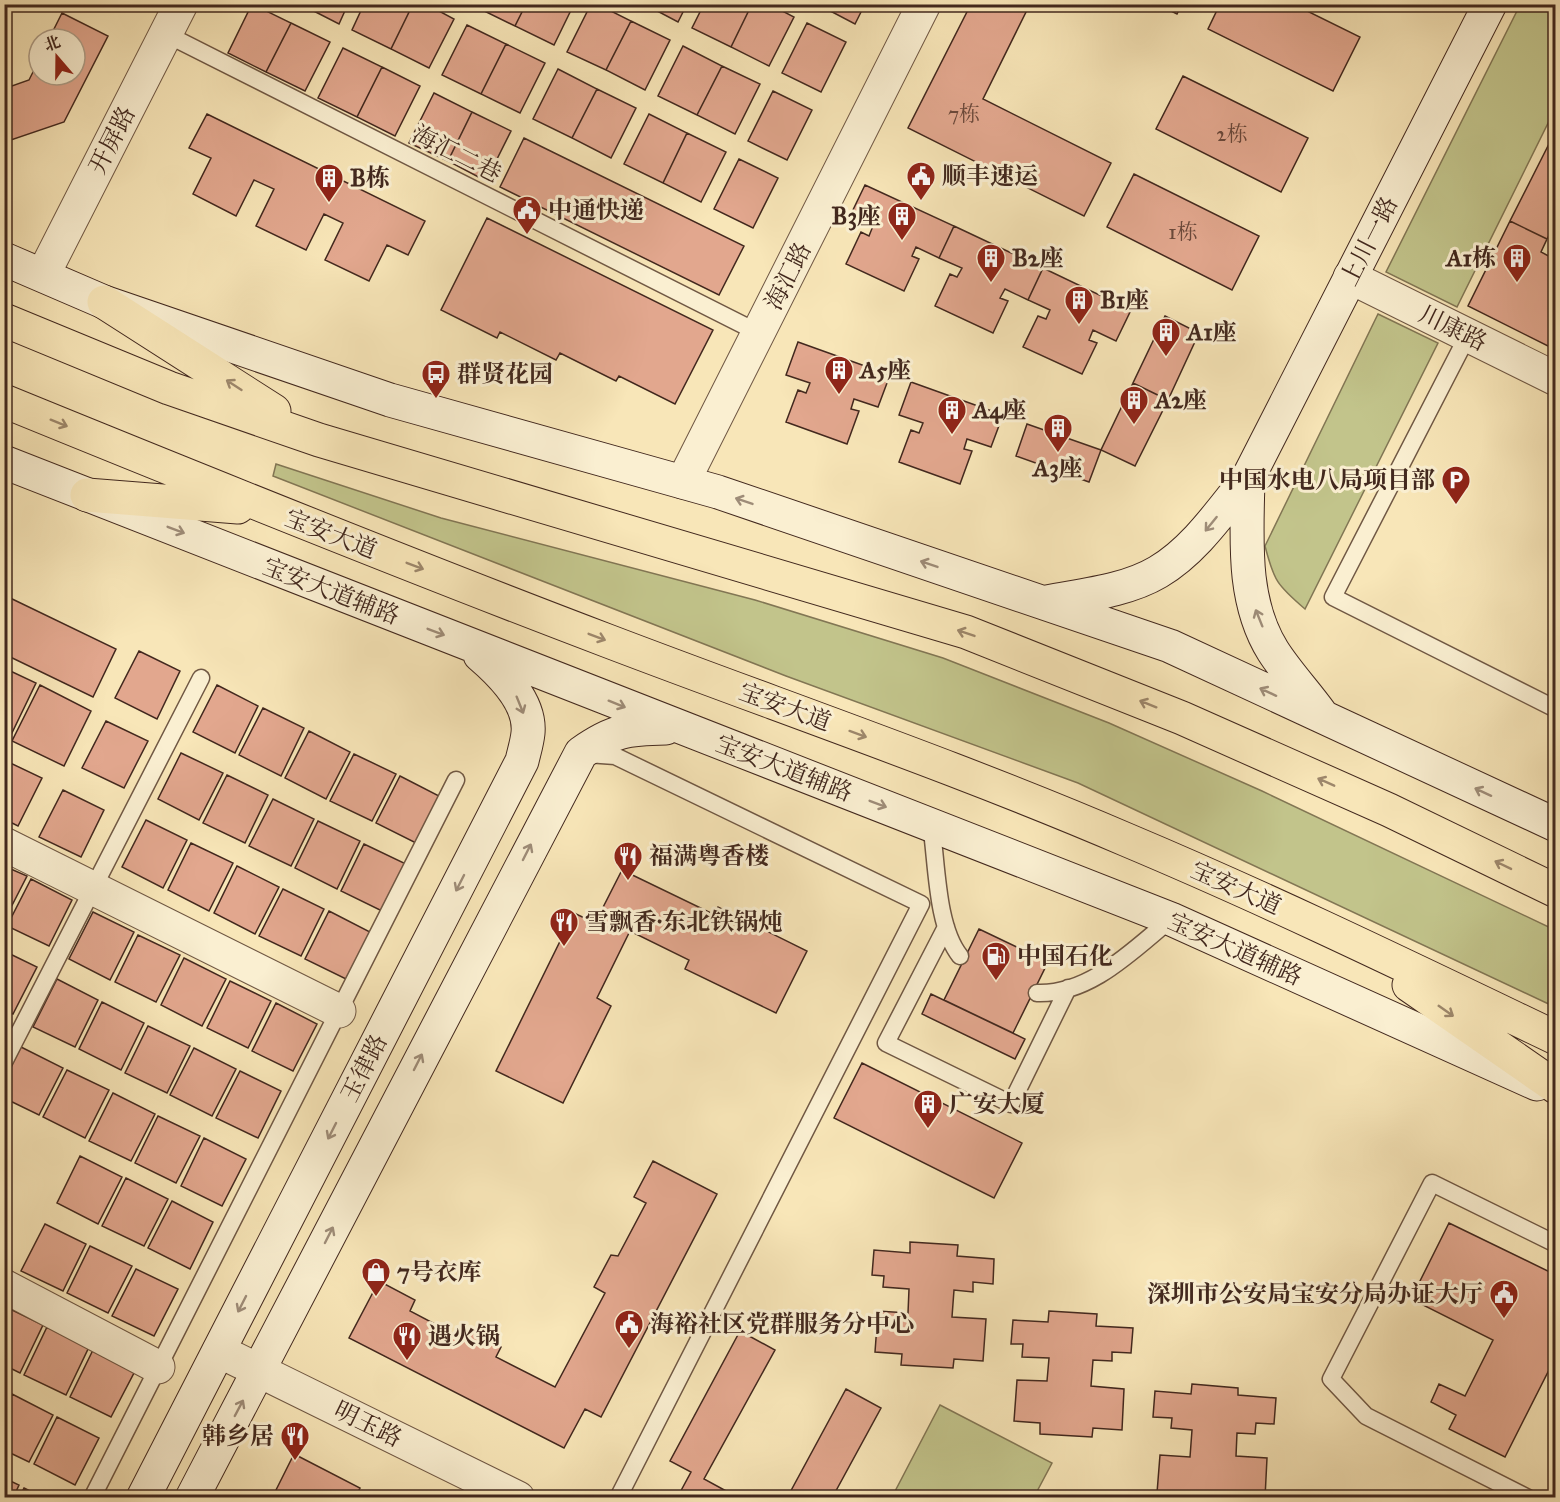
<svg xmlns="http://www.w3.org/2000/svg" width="1560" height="1502" viewBox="0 0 1560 1502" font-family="'IM FELL Great Primer','Noto Serif SC',serif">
<rect width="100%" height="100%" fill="#f8e6b8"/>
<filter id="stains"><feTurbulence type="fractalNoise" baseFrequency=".00333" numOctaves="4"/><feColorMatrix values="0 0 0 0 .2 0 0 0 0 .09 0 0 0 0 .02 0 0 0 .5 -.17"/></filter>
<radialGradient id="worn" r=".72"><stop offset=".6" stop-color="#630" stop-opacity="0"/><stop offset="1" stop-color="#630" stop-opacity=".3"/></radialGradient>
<path fill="#c2c48b" stroke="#827654" stroke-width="1.5" d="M1520,5H1555V109L1457,307L1386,272Z
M1378,314L1438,343L1305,609C1277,585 1274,581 1265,546Z
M276,464L441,518L755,600L943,658L1109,723L1262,791L1555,930V1007L1078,783L786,676L273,476Z
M940,1405L1052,1463L1034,1497H892Z"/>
<path fill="#e2a78e" stroke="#42281e" stroke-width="1.5" d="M252,4L291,23L266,72L228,53Z
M300,4H348L339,24Z
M364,4H413L391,49L352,30Z
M413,4H426L454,19L429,68L391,49Z
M478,4H526L515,26L476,7Z
M526,4H574L554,45L515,26Z
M591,4H597L631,21L606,70L567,52Z
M644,4H687L678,22Z
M704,4H752L731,47L692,28Z
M752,4H769L794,17L769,66L731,47Z
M817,4H865L855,24Z
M971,4H1030L983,99L1111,163L1084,216L908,128Z
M1157,4H1182L1177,14Z
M1220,4H1293L1360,37L1333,91L1208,29Z
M62,13L108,36L64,122L8,141L4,139V82L12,86L29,80L39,60V75H75V39H49Z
M631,21L670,40L645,90L606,70Z
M291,23L330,42L305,91L266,72Z
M807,23L846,42L821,92L782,73Z
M467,25L506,44L481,94L442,75Z
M506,44L545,63L520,113L481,94Z
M683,46L722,66L697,115L658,96Z
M343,48L382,67L357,117L318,98Z
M722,66L760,84L735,134L697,115Z
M382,67L420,86L395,136L357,117Z
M558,69L597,89L572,138L533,119Z
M1183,76L1308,138L1281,192L1156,129Z
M597,89L636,108L611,158L572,138Z
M773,91L812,110L787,160L748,141Z
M434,93L472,112L448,161L409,143Z
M472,112L511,131L486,181L448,161Z
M207,114L425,221L408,255L387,245L369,281L325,260L343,223L324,214L306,250L256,226L274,189L254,180L236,216L193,194L211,158L189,148Z
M649,114L687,133L663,183L624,164Z
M1556,130V227L1554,226L1547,239L1510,221Z
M687,133L726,152L701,202L663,183Z
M524,138L744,246L719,295L500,187Z
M739,159L778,178L753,228L714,209Z
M1134,174L1259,236L1232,290L1107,227Z
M865,185L954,226L939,258L916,247L912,256L919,259L904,291L846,264L861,232L869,236L873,226L850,216Z
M487,218L713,330L675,404L619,376L616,381L560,353L556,360L500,332L497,338L441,310Z
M1510,221L1547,239L1541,252L1556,260V337L1550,347L1468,306Z
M954,226L1043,268L1028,300L1005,289L1000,298L1008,301L993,333L935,306L950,274L957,277L962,268L939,258Z
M1043,268L1131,310L1116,341L1093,330L1089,340L1097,343L1082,374L1023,347L1038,316L1046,319L1050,310L1028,300Z
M1165,316L1199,333L1168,400L1133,383Z
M798,342L890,375L878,407L854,399L851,409L859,411L847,444L786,422L798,390L806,393L810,383L786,375Z
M911,382L1003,415L991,447L967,439L964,449L972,451L960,484L899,462L911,430L919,433L923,423L899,415Z
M1133,383L1168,400L1135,466L1101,450Z
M1027,424L1101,450L1089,482L1016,456Z
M6,596L116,649L93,697L4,654Z
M139,651L180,671L157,719L115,698Z
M4,668L36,683L9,739L4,737Z
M40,685L91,711L64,766L12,741Z
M217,685L258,706L235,753L193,732Z
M263,708L304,728L281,776L239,755Z
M106,721L148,741L124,788L82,768Z
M309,731L350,752L326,799L285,778Z
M181,753L223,773L199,820L158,799Z
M354,754L396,774L372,821L330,801Z
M4,760L42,778L18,826L4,819Z
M227,775L268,795L245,843L203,823Z
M400,776L441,797L418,844L376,823Z
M63,790L104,810L81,857L39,837Z
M273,799L314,819L291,866L249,846Z
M146,820L187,840L163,888L122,867Z
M318,821L360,841L337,889L295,868Z
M191,843L233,863L209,911L168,890Z
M364,844L406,864L382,911L341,891Z
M4,866L27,876L4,921Z
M237,866L279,887L255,934L214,913Z
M622,870L715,915L718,907L807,951L776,1013L685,969L689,960L630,931L597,998L611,1006L563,1103L496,1071L574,913L595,923Z
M31,879L72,900L49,946L7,926Z
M283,889L324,909L301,956L259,936Z
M329,911L370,932L346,979L305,959Z
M93,912L134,932L110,980L69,959Z
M979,929L1048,962L1013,1033L944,1000Z
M138,935L180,955L156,1002L115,982Z
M4,951L37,967L13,1014L4,1010Z
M184,958L226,979L202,1026L161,1005Z
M57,979L98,1000L75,1047L33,1027Z
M230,981L271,1001L248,1048L207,1028Z
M931,994L1025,1039L1015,1059L922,1014Z
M102,1002L144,1023L121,1070L79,1049Z
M276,1003L317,1024L293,1071L252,1051Z
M148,1026L190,1046L167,1093L125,1073Z
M21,1047L63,1068L39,1115L4,1098V1081Z
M194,1048L236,1069L212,1116L170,1095Z
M862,1063L1022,1143L994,1198L834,1118Z
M67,1070L109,1090L85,1138L43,1117Z
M240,1071L281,1091L258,1138L216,1118Z
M113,1093L155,1114L131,1161L89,1141Z
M158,1116L200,1136L176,1183L135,1163Z
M204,1138L246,1159L222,1206L181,1186Z
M80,1156L122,1177L98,1224L57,1203Z
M653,1161L717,1194L601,1417L585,1409L564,1448L349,1338L379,1281L415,1300L410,1311L467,1341L472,1332L501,1347L496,1357L555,1387L605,1293L594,1287L611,1255L618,1256L646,1203L634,1197Z
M126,1178L168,1199L144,1246L102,1226Z
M172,1201L213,1222L190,1269L148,1248Z
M1449,1223L1556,1275V1356L1505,1457L1449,1429L1456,1415L1431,1402L1439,1384L1465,1396L1493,1340L1411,1299Z
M45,1224L86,1244L63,1291L21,1271Z
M910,1242L958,1245L957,1256L994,1259L993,1284L973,1282V1292L954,1290L952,1317L986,1319L983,1361L954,1359L953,1368L901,1365L902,1354L875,1352L878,1311L908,1313L909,1289L883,1287L884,1276L872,1275L874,1250L910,1253Z
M90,1246L132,1266L108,1313L67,1293Z
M136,1269L178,1289L154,1336L112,1316Z
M4,1306L43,1325L20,1373L4,1365Z
M1049,1311L1097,1314L1096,1326L1133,1328L1131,1353L1112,1352V1361L1093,1360L1091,1386L1124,1389L1122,1430L1093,1428L1092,1437L1040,1434V1423L1014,1421L1017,1380L1047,1381L1049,1358L1022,1357L1023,1344H1011L1013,1320L1048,1322Z
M47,1327L89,1347L66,1395L24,1375Z
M740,1331L775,1350L704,1479L739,1498H677L691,1472L670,1461Z
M93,1350L135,1371L111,1417L70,1397Z
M1192,1384L1238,1388V1395L1276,1398L1274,1424L1256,1423L1255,1434L1237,1433L1236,1456L1267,1458L1265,1498H1184V1494L1157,1493L1160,1455L1190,1457L1192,1430L1171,1428L1172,1418L1153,1417L1155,1391L1191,1394Z
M846,1389L881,1408L832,1498H787Z
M12,1394L53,1415L29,1462L4,1450V1409Z
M57,1417L99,1438L75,1485L34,1464Z
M294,1454L360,1488L355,1498H272Z
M4,1478L19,1485L13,1498H4Z
M24,1488L44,1498H19Z"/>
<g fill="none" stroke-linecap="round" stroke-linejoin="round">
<g stroke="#705844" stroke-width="19">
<path id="service" d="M166,34L759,333
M1468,335L1333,597L1556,709
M587,754L615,756L921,904L618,1498
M931,824C937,862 936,926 960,956
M946,927L886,1043L1011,1104L1068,988
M1037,993C1090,995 1133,950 1171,919
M4,1062L201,678
M92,1498L456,780
M1528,1498L1366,1416L1331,1379L1432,1183L1556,1244"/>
</g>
<g stroke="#705844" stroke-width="35">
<path id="minor" d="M1350,277L1556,379
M683,482L924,4
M4,844L339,1011
M4,1286L158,1367"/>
</g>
<g stroke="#705844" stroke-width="35">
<path id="tertiary" d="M43,275L181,4
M219,1351L518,1498"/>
</g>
<g stroke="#42281e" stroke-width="35">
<path id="secondary" d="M4,259L104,302L390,400L718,492L1170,646L1556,825
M4,462L1171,919L1537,1084
M1248,478C1247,536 1241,600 1273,651C1287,673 1306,693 1321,714
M1047,602C1083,595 1126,591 1158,572C1195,550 1221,511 1248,478L1490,4
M143,1498L522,761C524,752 527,743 528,733C531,702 501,673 480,655
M192,1498L581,753C614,730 626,729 666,728"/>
</g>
<g stroke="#42281e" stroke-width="35">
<path id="primary" d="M104,302L274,411
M4,320L169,388L319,440L966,632L1182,718L1389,810L1556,891
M4,401C205,483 405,564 608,641C781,707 957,767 1127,840C1272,901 1414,970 1556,1038
M87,495L238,507
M1409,985L1556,1087"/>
</g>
<use href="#service" stroke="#faefd1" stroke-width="16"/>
<use href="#minor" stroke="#faefd1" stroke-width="33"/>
<use href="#tertiary" stroke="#faefd1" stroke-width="33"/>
<use href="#secondary" stroke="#faefd1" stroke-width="33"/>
<use href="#primary" stroke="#f8e6b8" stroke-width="33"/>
</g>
<defs><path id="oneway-shaft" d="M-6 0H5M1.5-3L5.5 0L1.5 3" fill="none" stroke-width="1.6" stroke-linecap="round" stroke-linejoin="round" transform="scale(1.5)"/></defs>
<g stroke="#9d876b">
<use href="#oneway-shaft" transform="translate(234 385) rotate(-147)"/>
<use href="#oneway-shaft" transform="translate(59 423) rotate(22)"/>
<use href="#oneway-shaft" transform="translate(415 566) rotate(21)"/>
<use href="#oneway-shaft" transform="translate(966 633) rotate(-161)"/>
<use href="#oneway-shaft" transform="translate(597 637) rotate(21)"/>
<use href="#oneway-shaft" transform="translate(1148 704) rotate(-158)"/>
<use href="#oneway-shaft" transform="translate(858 734) rotate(20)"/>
<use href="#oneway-shaft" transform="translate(1326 782) rotate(-156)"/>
<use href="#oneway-shaft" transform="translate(1503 865) rotate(-154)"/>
<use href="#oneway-shaft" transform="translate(1446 1011) rotate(35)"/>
</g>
<g stroke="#9e8c78">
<use href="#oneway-shaft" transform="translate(744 501) rotate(-161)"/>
<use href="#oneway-shaft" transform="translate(1211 524) rotate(129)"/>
<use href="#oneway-shaft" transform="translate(176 530) rotate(21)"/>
<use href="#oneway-shaft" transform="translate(929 564) rotate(-161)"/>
<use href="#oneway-shaft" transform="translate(1259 618) rotate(-112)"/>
<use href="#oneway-shaft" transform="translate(436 632) rotate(21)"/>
<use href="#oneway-shaft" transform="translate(1268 692) rotate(-155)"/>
<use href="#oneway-shaft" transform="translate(617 704) rotate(22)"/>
<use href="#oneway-shaft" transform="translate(520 705) rotate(68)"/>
<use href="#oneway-shaft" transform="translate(1483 792) rotate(-155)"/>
<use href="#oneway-shaft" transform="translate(878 804) rotate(21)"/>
<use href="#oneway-shaft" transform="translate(527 852) rotate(-63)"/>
<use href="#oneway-shaft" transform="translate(460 883) rotate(117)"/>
<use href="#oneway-shaft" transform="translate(418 1062) rotate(-63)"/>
<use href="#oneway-shaft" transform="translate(332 1131) rotate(117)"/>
<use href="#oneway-shaft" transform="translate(329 1235) rotate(-63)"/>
<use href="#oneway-shaft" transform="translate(242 1304) rotate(117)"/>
<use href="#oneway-shaft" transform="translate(239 1408) rotate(-62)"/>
</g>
<defs>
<g id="civic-pin" transform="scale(1.5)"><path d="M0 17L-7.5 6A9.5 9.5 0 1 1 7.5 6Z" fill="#8f2418" stroke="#faefd1"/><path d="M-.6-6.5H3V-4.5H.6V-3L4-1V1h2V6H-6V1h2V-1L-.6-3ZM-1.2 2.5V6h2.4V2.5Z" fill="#fff"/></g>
<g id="building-pin" transform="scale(1.5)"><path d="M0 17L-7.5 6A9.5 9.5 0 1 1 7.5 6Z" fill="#8f2418" stroke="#faefd1"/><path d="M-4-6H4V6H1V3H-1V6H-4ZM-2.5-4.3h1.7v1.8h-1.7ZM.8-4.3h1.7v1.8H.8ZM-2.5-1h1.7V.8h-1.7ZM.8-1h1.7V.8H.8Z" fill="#fff"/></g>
<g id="bus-pin" transform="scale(1.5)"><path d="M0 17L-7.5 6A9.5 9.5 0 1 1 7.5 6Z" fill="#8f2418" stroke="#faefd1"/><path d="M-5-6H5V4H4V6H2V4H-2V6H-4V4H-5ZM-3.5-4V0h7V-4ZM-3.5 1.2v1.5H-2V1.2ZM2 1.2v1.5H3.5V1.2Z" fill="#fff"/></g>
<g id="parking-pin" transform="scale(1.5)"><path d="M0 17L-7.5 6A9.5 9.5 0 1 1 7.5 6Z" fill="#8f2418" stroke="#faefd1"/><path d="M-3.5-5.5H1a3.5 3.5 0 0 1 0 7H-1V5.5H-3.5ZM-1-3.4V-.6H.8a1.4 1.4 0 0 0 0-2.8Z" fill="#fff"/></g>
<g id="restaurant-pin" transform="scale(1.5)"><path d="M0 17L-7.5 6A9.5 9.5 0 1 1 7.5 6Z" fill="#8f2418" stroke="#faefd1"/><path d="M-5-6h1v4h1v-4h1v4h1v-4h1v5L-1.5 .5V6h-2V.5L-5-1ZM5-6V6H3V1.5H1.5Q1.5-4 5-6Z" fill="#fff"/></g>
<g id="fuel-pin" transform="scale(1.5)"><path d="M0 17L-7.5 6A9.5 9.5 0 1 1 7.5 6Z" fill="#8f2418" stroke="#faefd1"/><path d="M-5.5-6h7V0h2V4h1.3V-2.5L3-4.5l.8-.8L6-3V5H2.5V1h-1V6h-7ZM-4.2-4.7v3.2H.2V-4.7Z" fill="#fff"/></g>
<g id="shop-pin" transform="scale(1.5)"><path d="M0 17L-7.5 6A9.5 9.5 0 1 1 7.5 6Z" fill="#8f2418" stroke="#faefd1"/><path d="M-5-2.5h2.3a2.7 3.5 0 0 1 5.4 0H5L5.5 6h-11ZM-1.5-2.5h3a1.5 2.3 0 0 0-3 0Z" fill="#fff"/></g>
</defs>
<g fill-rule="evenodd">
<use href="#civic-pin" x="921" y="176"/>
<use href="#building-pin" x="329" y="178"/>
<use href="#civic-pin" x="527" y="210"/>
<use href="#building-pin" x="902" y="216"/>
<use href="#building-pin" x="991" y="258"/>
<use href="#building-pin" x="1517" y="258"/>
<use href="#building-pin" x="1079" y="300"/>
<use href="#building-pin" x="1166" y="332"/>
<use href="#building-pin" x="839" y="370"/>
<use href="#bus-pin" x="436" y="374"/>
<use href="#building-pin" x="1134" y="400"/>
<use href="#building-pin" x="952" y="410"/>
<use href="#building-pin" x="1058" y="428"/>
<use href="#parking-pin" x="1456" y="480"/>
<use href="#restaurant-pin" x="628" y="856"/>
<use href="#restaurant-pin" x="564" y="922"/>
<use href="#fuel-pin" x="996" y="956"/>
<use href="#building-pin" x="928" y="1104"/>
<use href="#shop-pin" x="376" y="1272"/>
<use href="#civic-pin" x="1504" y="1294"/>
<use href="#civic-pin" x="629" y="1324"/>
<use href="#restaurant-pin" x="407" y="1336"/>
<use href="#restaurant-pin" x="295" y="1436"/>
</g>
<g text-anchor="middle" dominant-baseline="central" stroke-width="6" stroke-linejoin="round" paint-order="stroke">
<g font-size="21" fill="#6a483a">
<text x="964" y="114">7栋</text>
<text x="1232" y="134">2栋</text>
<text x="1183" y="232">1栋</text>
</g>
<g font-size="24" fill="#42281e" stroke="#faefd1">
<text transform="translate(112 140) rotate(-63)">开屏路</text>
<text transform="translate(457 154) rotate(27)">海汇二巷</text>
<text transform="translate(1369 241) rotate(-63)">上川一路</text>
<text transform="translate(788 276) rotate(-63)">海汇路</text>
<text transform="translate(1453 328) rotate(26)">川康路</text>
<text transform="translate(331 534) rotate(21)">宝安大道</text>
<text transform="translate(331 591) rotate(21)">宝安大道辅路</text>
<text transform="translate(785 707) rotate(20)">宝安大道</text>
<text transform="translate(784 768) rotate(21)">宝安大道辅路</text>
<text transform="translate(1236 888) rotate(24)">宝安大道</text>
<text transform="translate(1235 949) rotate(24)">宝安大道辅路</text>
<text transform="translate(364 1068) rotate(-63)">玉律路</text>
<text transform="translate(368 1424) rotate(26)">明玉路</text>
</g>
<g font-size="24" font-weight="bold" fill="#42281e" stroke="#faefd1" text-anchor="start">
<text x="942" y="176">顺丰速运</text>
<text x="350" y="178">B栋</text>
<text x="548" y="210">中通快递</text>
<text x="881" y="216" text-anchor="end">B3座</text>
<text x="1012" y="258">B2座</text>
<text x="1496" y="258" text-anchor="end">A1栋</text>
<text x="1100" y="300">B1座</text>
<text x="1187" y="332">A1座</text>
<text x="860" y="370">A5座</text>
<text x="457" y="374">群贤花园</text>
<text x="1155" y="400">A2座</text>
<text x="973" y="410">A4座</text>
<text x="1058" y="468" text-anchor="middle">A3座</text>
<text x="1435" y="480" text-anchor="end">中国水电八局项目部</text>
<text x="649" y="856">福满粤香楼</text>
<text x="585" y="922">雪飘香·东北铁锅炖</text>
<text x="1017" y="956">中国石化</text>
<text x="949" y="1104">广安大厦</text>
<text x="397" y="1272">7号衣库</text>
<text x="1483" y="1294" text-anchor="end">深圳市公安局宝安分局办证大厅</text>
<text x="650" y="1324">海裕社区党群服务分中心</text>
<text x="428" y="1336">遇火锅</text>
<text x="274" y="1436" text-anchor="end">韩乡居</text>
</g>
</g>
<rect width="1560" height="1502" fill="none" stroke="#f8e6b8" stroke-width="24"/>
<rect x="6" y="6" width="1548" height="1490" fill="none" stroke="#42281e" stroke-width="3"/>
<rect x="12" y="12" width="1536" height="1478" fill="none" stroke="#42281e" stroke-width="1.5"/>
<g transform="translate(57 57) rotate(340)"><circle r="28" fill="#faefd1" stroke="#b09f89" stroke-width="1.5"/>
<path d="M0-4.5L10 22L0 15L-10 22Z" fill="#8f2418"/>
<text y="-9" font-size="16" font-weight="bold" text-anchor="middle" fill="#42281e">北</text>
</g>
<rect width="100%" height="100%" filter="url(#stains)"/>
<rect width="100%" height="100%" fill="url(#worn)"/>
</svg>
